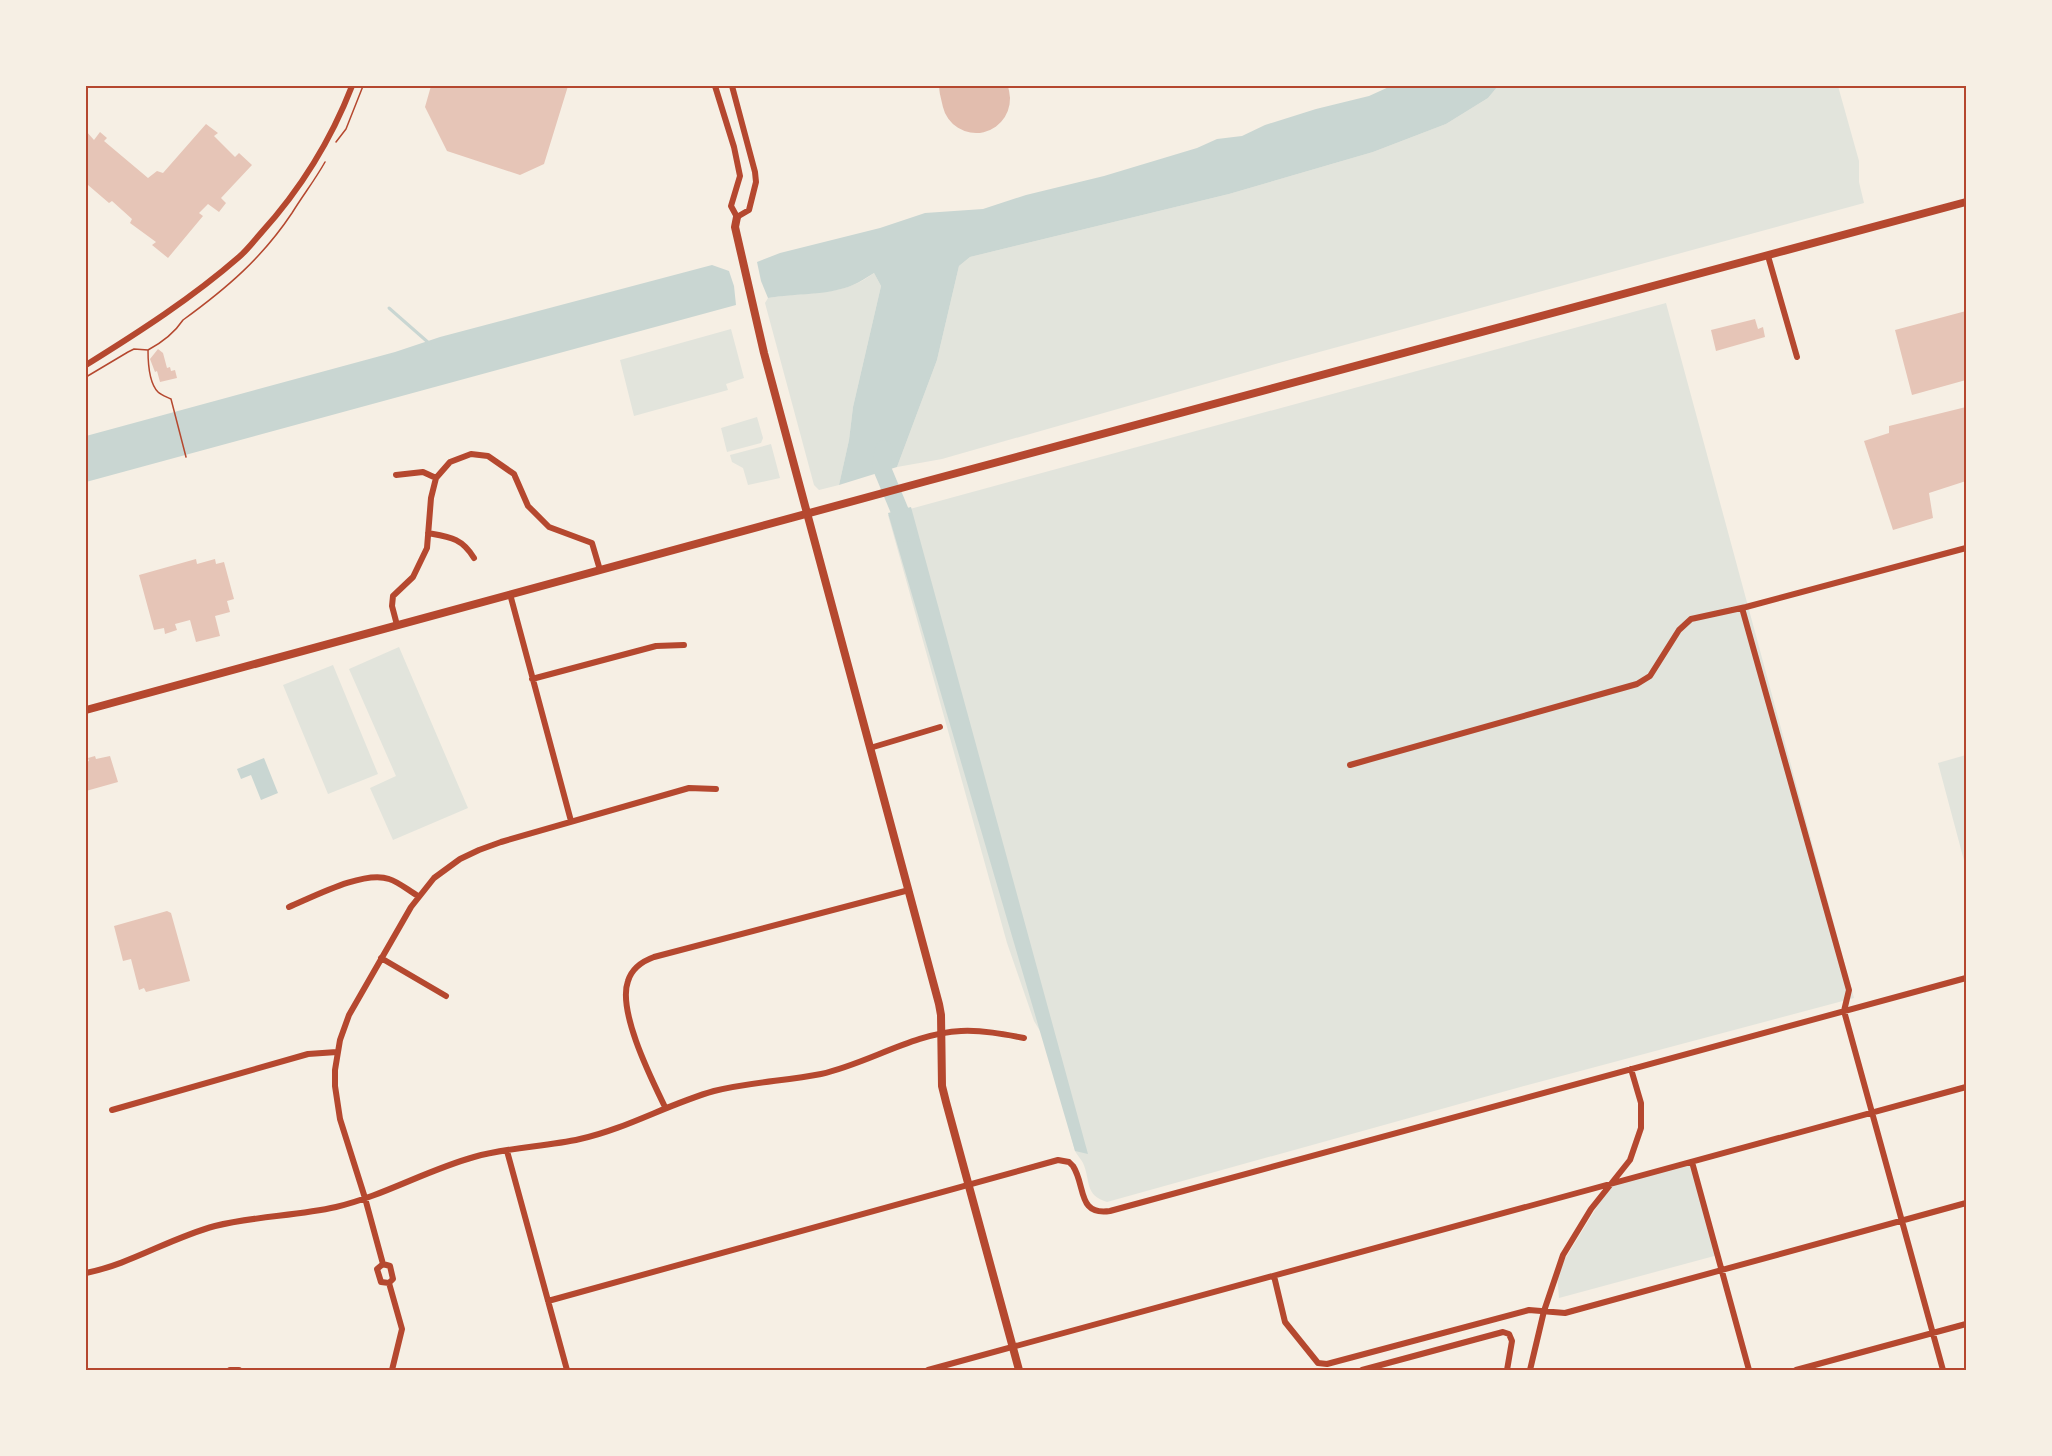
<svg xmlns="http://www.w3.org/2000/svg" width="2052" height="1456" viewBox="0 0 2052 1456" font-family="Commissioner,sans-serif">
<rect width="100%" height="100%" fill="#f6efe4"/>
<path fill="#e2e4dc" d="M1498,86H1838L1859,161V182L1864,203L1279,363L942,459L897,467L937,360L959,266L970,257L1229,194L1373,152L1446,124L1488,98Z
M874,273L881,286L853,407L849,440L839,485L819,490L814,485L765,303L768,298C795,293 828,295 853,285C861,282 868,277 874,273Z
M1666,303L1854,998L1524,1086L1107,1202C1084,1195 1091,1181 1083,1163C1081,1159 1077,1155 1075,1151L1046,1041L1034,1021L1007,943L888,515Z
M731,329L744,378L726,384L728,390L634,416L620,360Z
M757,417L763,438L761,443L727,452L721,428Z
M771,444L780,478L748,485L743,468L732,462L730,455Z
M399,647L468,808L393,840L370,788L396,776L349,669Z
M333,665L378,774L328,794L283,685Z
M1966,755V868L1938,763Z
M1692,1162L1718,1255L1559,1298L1557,1272L1611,1184Z"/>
<path fill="#c9d6d2" d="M1391,86H1498L1488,98L1446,124L1373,152L1229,194L970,257L959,266L937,360L897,467L839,485L849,440L853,407L881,286L874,273C867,277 860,282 853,285C827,296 796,293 768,298L761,281L757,262L780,253L880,228L925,213L983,209L1026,195L1104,176L1197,148L1217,139L1242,136L1265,125L1316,109L1369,96Z
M712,265L729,271L734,286L736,305L86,482V436L395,352L440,337Z
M911,507L1088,1154L1075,1151L888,513Z
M264,758L278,793L261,800L251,775L241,779L237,769Z"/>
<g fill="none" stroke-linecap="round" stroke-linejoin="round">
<path stroke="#c9d6d2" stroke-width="3" d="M389,308L430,344"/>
<path stroke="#c9d6d2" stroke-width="18" d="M884,449L881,466L901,514L906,533"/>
<path stroke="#e2bdae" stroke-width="68" d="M973,86L976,99"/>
</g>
<path fill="#e6c5b7" d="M431,86H568L544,164L520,175L447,151L425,107Z
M206,124L218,133L214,136L235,157L239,153L252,165L221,198L226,203L219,212L208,204L199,213L203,216L168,258L152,245L156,242L130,223L132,219L112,201L109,203L88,185L86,186V131L94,140L100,132L107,138L104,141L148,178L157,171L163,173Z
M1966,311V380L1912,395L1895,330Z
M1755,319L1758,329L1763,327L1765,337L1716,351L1711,330Z
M158,349L163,353L167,368L170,367L171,371L175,370L177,378L160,382L157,371L155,372L150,359Z
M1966,407V481L1929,493L1933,518L1893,530L1864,441L1889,433V426Z
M196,559L197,564L215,559L216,564L224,562L234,599L227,601L230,612L215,616L220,636L196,642L190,620L175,624L177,630L165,634L164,628L154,630L139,575Z
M95,756L96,759L110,756L118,782L86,791V762L89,761L88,758Z
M167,911L171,913L190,981L146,992L144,988L139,990L131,959L123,961L114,926Z"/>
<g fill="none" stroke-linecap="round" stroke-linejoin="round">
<path stroke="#b5482f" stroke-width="1.5" d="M336,142L346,129L363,86
M86,377L128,352L134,349L148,350
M186,457L171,399C167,397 161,395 158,392C149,383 148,362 148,350C161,343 175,332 183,320C227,288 262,258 292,213C303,195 315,180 325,162"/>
<path stroke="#b5482f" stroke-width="6" d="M715,86L734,147L740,176L731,206L737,217L749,210L756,182L755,172L732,86
M1768,256L1797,357
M86,365C139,332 192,298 239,257C247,250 254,241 261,233C300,190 331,140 352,86
M396,475L423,472L436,478
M428,533C450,537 462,538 474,558
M510,594L571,821
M1742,608L1849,990L1844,1011L1943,1370
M397,625L392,606L393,596L413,577L427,548L431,498L436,478L450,462L471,454L488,456L514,474L528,506L549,527L592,543L600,570
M532,679L656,646L684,645
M870,748L940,727
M1350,765L1637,684L1650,676L1679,630L1691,619L1746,607L1966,548
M289,907C313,897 364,870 389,879C399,882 409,891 418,896
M381,958L446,996
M665,1107C652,1080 617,1011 628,981C632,968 643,961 654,957L909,890
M112,1110L308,1054L337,1052
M507,1151L567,1370
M1692,1162L1749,1370
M383,1264L377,1269L381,1282L389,1283
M86,1273C131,1264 170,1238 215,1226C255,1216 296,1216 336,1207C383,1196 427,1170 474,1157C508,1147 545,1147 580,1139C626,1129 668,1104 714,1091C749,1082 785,1081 821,1074C867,1064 914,1033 961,1031C982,1030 1003,1034 1024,1038
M1274,1276L1285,1322L1318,1363L1327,1364L1529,1310L1565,1313L1966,1203
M548,1301L1058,1160L1069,1162L1073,1166C1086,1186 1077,1216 1110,1211L1966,978
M230,1370H239
M392,1370L402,1329L389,1283L393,1279L390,1266L383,1264L365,1198L340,1119L335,1086V1070L340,1040L349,1015L411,907L434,878L460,859L479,850L501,842L689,788L716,789
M928,1370L1966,1087
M1362,1370L1503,1332L1509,1334L1512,1341L1507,1370
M1530,1370L1544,1311L1563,1255L1591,1209L1630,1160L1641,1128V1103L1631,1069
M1796,1370L1966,1324"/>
<path stroke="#b5482f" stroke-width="8" d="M737,217L735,227L764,353L939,1004L941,1015L942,1086L946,1102L1019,1370"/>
<path stroke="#b5482f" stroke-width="8" d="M86,710L927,481L1966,202"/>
</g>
<rect width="2052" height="1456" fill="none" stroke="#f6efe4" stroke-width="174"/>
<rect x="87" y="87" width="1878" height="1282" fill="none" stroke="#b5482f" stroke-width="2"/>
</svg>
